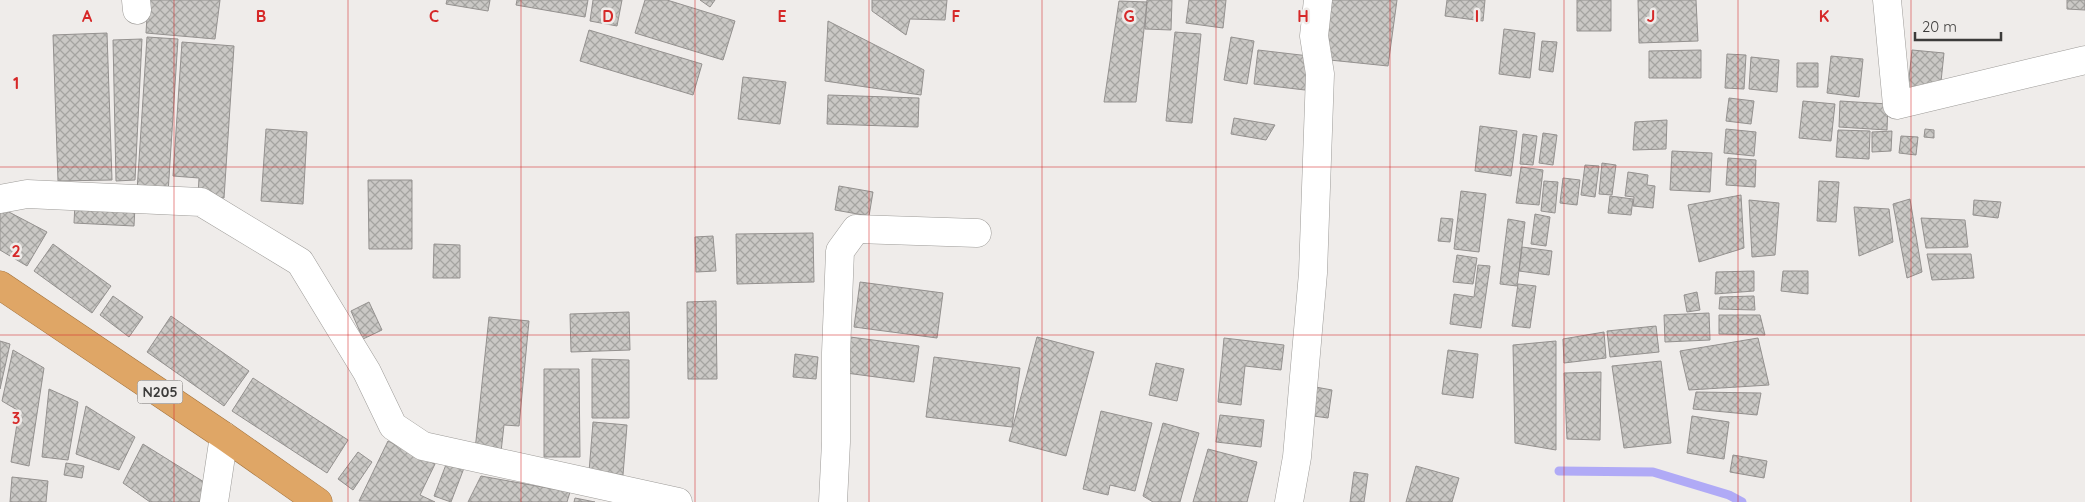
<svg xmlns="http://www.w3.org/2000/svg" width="2085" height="502" viewBox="0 0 2085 502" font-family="Quicksand,sans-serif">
<defs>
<pattern id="building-cross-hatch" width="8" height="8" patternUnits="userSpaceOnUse" patternTransform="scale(1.25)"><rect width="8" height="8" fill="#cac8c5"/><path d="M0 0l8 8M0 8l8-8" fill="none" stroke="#a5a4a1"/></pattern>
</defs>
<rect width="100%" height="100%" fill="#efecea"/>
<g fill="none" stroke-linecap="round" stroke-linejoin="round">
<path stroke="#b0aaf6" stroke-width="9" d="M1559,471L1653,472L1729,495L1742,502"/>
</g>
<path fill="url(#building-cross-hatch)" stroke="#94918f" d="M148,0H220L215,39L146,33Z
M447,0H490L488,11L446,4Z
M517,0H588L585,17L516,5Z
M593,0H622L617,26L590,21Z
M645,0H667L735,21L723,60L635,33Z
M700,0H715L710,7Z
M872,0H947L945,20L910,19L906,35L872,11Z
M1147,0H1172L1171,30L1145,29Z
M1189,0H1226L1223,28L1186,23Z
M1328,0H1397L1388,66L1320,59Z
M1447,0H1485L1483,21L1445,16Z
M1577,0H1611V31H1577Z
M1638,0H1696L1698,41L1639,43Z
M2067,0H2085V10L2067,9Z
M1119,1L1147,2L1136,102H1104Z
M828,21L924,70L921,95L825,81Z
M1504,29L1535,33L1530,78L1499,74Z
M589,30L702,64L693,95L580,61Z
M1175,32L1201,34L1192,123L1166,121Z
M107,33L112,180L58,181L53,35Z
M147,37L178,39L168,193L137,191Z
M1231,37L1254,41L1247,84L1224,80Z
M142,39L135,180L116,181L113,40Z
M1542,41L1557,42L1553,72L1539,70Z
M182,42L234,46L224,198L198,196L199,178L173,176Z
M1258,50L1309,56L1305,90L1254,84Z
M1701,50V78H1649V51Z
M1912,50L1944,53L1940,91L1908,88Z
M1727,54L1746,55L1744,89L1725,88Z
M1831,56L1863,59L1859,97L1827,93Z
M1751,57L1779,60L1777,92L1749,89Z
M1797,63H1818V87H1797Z
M743,77L786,82L780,124L738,119Z
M828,95L919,98L918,127L827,124Z
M1729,98L1754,101L1751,124L1726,121Z
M1803,101L1835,104L1831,141L1799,138Z
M1840,101L1888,104L1887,130L1839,127Z
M1234,118L1275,125L1266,140L1231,134Z
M1667,120L1666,149L1633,150L1635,122Z
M1480,126L1517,131L1511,176L1475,171Z
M266,129L307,132L303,204L261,201Z
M1726,129L1756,132L1754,156L1724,153Z
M1925,129L1934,130V138L1924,137Z
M1838,130L1870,131L1869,159L1836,157Z
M1892,131L1891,151L1872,152V132Z
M1543,133L1557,135L1553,165L1539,163Z
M1523,134L1537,136L1533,165L1520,164Z
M1901,136L1918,137L1916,155L1899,153Z
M1672,151L1712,153L1710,192L1670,190Z
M1728,158L1756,160L1755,187L1726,185Z
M1602,163L1616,165L1612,195L1599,194Z
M1585,165L1599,166L1595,197L1581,195Z
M1521,167L1543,170L1539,205L1516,203Z
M1628,172L1648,175L1647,185L1655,186L1653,208L1633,206L1634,197L1625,196Z
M1563,178L1580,180L1577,205L1560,203Z
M368,180H412V249H369Z
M1544,181L1558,182L1555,213L1541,211Z
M1819,181L1839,182L1836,222L1817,221Z
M839,186L873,192L869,216L835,210Z
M1461,191L1486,194L1479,252L1454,249Z
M1741,195L1744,248L1699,262L1688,205Z
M1610,196L1633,199L1631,215L1608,213Z
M1910,199L1922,272L1907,278L1893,204Z
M1749,200L1779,203L1775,255L1752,257Z
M1974,200L2001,202L1998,218L1973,215Z
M75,203L135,206L134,226L74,223Z
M1854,207L1889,209L1893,242L1859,256Z
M7,211L47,232L27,266L0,250V212Z
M1535,214L1550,217L1546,246L1531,244Z
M1441,218L1453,219L1450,242L1438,241Z
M1921,218L1965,220L1968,247L1926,248Z
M1508,219L1525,222L1517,286L1500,284Z
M813,233L814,282L737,284L736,234Z
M713,236L716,271L696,272L695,237Z
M53,244L111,286L92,313L34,271Z
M434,244L460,245V278H433Z
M1522,247L1552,251L1549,275L1519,271Z
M1927,254H1971L1974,278L1932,280Z
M1457,255L1477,258L1473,284L1453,282Z
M1478,265L1490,266L1481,328L1450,324L1454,294L1474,297Z
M1754,271V291L1715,294L1716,272Z
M1783,271H1808V294L1781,291Z
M860,282L943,293L937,338L854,327Z
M1518,284L1536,286L1530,328L1512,326Z
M1697,292L1700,310L1687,312L1684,295Z
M113,296L143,317L129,337L100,315Z
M1754,296L1755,310L1719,309L1720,297Z
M716,301L717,379H688L687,302Z
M369,302L382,330L363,339L351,311Z
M629,312L630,350L571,352L570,314Z
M1709,313L1710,340L1665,342L1664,315Z
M1719,315H1760L1765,335L1719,334Z
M171,316L249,371L224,406L147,352Z
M489,317L529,321L519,426L504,425L501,452L475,450Z
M1656,326L1659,352L1610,357L1607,331Z
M1604,332L1606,358L1564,363L1563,339Z
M850,337L919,346L914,382L846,373Z
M1037,337L1094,352L1066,456L1009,441Z
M1224,338L1284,345L1281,370L1245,366L1241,405L1218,402Z
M1758,338L1769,385L1689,390L1680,351Z
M0,341L10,344L0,389Z
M1556,341V450L1515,443L1513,345Z
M13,350L44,368L29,466L11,462L19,411L2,401Z
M1448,350L1478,354L1473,398L1442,394Z
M795,354L818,357L816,379L793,377Z
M934,357L1020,368L1012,427L926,417Z
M592,359L629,360V418H592Z
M1661,361L1671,443L1624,448L1612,366Z
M1156,363L1184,369L1177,401L1149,395Z
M544,369H579L580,457H544Z
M1601,372L1600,440L1567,439L1564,373Z
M253,378L348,440L327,473L232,411Z
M1310,386L1332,390L1328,418L1306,415Z
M49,389L78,402L68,460L42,457Z
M1696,392L1761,393L1757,415L1693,409Z
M86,406L135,437L119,470L76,454Z
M1101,411L1152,423L1135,491L1110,485L1108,495L1083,489Z
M1220,415L1264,420L1261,447L1216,442Z
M1692,416L1729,422L1724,459L1687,453Z
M593,422L627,425L623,475L589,472Z
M1163,423L1199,433L1180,502H1153L1143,496Z
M388,441L435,464L420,495L435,502L359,501Z
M143,444L212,487L209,502H150L123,483Z
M1208,449L1257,462L1247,502H1193Z
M358,452L372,462L353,490L338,479Z
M1733,455L1767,461L1764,478L1730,472Z
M447,462L464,468L451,502L434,496Z
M66,463L84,466L82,478L64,475Z
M1416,466L1459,478L1452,502H1406Z
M1354,472L1368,474L1364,502H1350Z
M481,476L570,492L567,502H468Z
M12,477L48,481L46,502H10Z
M575,498L595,502H574Z"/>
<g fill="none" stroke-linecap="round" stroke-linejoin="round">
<g stroke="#9d9b98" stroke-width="29">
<path id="minor" d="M136,0L137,10
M1887,0L1897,105L2085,60
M0,199L27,194L201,202L300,262L367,372L393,426L423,446L678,502
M214,502L224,436
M833,502L836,442V353L840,251L856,229L977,233
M1289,502L1297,457L1313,273L1320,74L1314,36L1318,0"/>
</g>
<g stroke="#a1723d" stroke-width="29">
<path id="trunk" d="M0,285L224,436L318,502"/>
</g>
<use href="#minor" stroke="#fff" stroke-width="28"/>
<use href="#trunk" stroke="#dfa666" stroke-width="28"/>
</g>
<path fill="none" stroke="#d62828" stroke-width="1" stroke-opacity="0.55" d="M174,0V502M348,0V502M521,0V502M695,0V502M869,0V502M1042,0V502M1216,0V502M1390,0V502M1564,0V502M1738,0V502M1911,0V502M0,167H2085M0,335H2085"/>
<g text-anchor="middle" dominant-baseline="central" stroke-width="5" stroke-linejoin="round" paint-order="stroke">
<rect fill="#efecea" stroke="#72706f" stroke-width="1" x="137.5" y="380.5" width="45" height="23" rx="4"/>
<g font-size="14" font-weight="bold" fill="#3c3b3a">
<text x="160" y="392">N205</text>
</g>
</g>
<g font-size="16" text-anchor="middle" font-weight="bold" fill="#d62828" stroke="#efecea" stroke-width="5" stroke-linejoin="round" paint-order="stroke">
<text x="87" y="22">A</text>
<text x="261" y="22">B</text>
<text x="434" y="22">C</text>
<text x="608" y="22">D</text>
<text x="782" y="22">E</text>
<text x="956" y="22">F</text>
<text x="1129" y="22">G</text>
<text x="1303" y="22">H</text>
<text x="1477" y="22">I</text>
<text x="1651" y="22">J</text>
<text x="1824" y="22">K</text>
<text x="16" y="89">1</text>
<text x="16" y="257">2</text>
<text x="16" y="424">3</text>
</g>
<path d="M1915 32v8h86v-8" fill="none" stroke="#3c3b3a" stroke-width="2.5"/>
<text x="1922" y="32" font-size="15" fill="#3c3b3a" stroke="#efecea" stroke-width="4" paint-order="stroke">20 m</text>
</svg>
